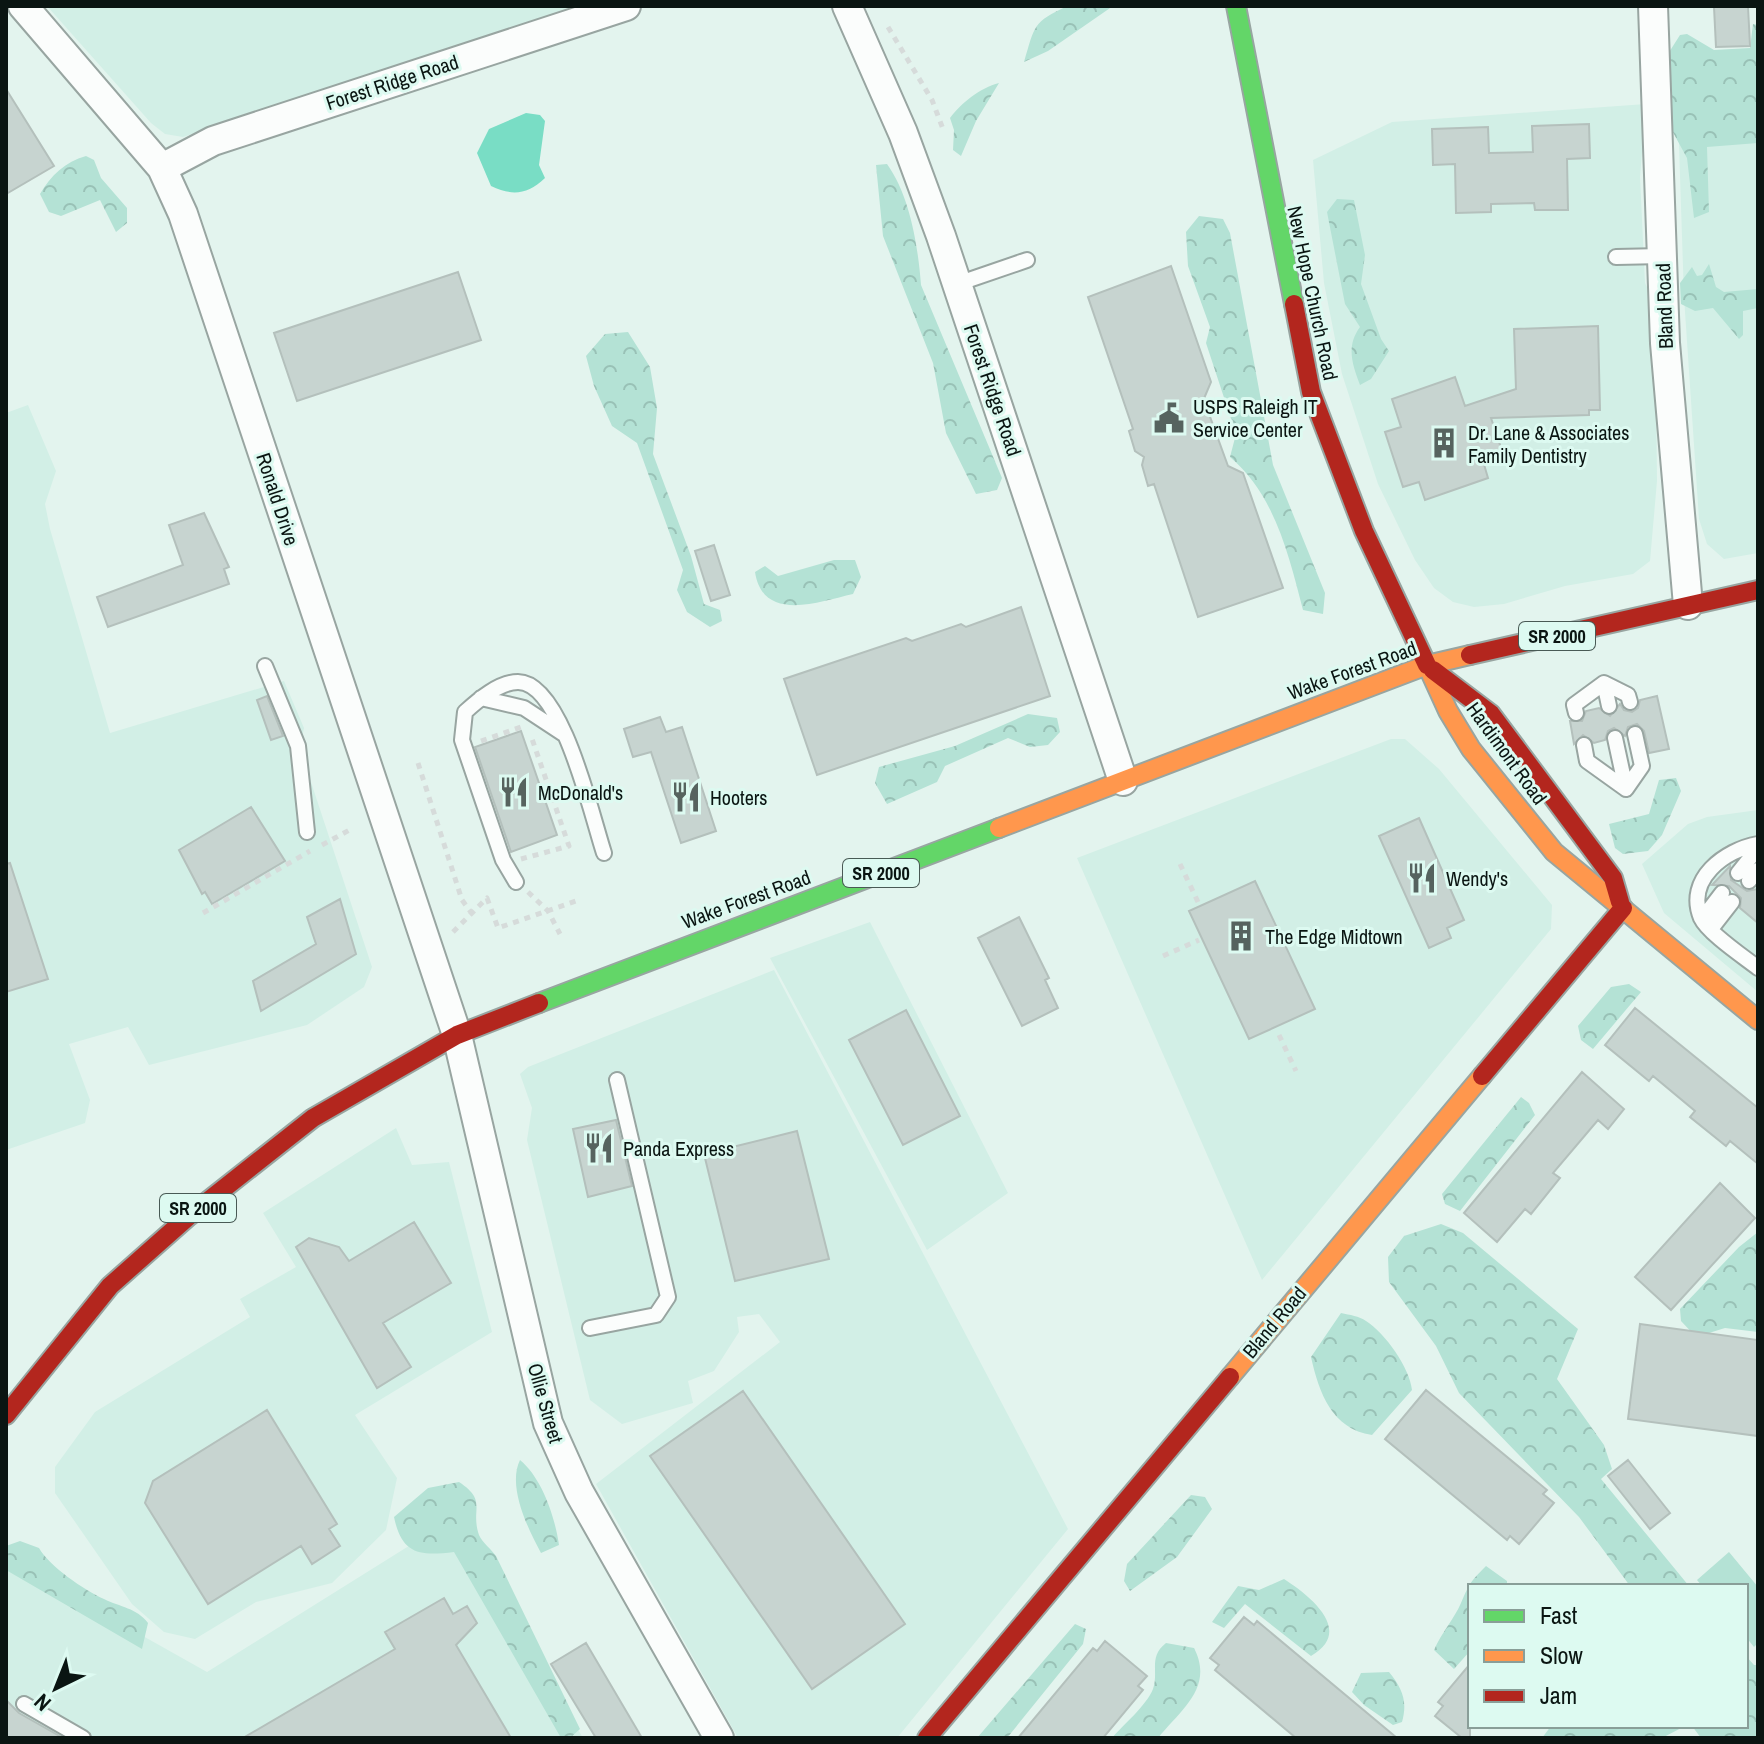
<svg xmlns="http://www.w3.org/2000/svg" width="1764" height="1744" viewBox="0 0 1764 1744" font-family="'Archivo Narrow',sans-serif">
<defs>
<pattern id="forest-crowns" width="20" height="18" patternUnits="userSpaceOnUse" patternTransform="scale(2)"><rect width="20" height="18" fill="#b4e2d5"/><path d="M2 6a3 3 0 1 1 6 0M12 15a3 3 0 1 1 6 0" fill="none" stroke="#99c1b6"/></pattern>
</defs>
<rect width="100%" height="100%" fill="#e3f4ee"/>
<path fill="#d2efe6" d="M47,6H592L183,137L165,134L151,123Z
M1646,104L1640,177L1645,283L1655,304L1657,481L1650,561L1633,574L1565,586L1504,604L1474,607L1453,602L1434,588L1415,560L1378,484L1342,374L1324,283L1313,160L1392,122Z
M1678,115L1758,117V553L1724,559L1707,544L1699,519L1684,297Z
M28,405L56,471L45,504L50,529L110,733L284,681L304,728L301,742L309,776L372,967L364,987L307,1025L149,1065L128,1027L69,1044L90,1100L85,1123L6,1150V413Z
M1391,739H1405L1439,769L1552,905L1551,929L1262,1280L1077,858Z
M1758,810V992L1664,913L1642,864L1688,824L1707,817Z
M870,922L1008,1193L927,1250L770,958Z
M774,970L1068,1529L897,1738H738L596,1484L780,1342L759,1314L737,1317L739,1332L714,1371L688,1381L693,1403L622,1424L590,1400L527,1140L532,1108L520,1074L528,1067Z
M396,1128L412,1165L449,1162L492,1332L355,1415L397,1478L386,1530L332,1583L256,1602L195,1639L164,1632L132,1604L55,1493V1467L95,1412L250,1317L240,1299L296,1267L263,1213Z
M452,1519L583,1738H6V1559L207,1672Z"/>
<path fill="url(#forest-crowns)" d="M1068,6H1113L1048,51L1024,62C1035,26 1032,22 1068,6Z
M1753,24L1758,25V143L1707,147L1709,212L1694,218L1687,158L1669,125L1666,57L1680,35L1687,34L1714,50L1750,48Z
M999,83L976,121L961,156L953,150L954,130L950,118C961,103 980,88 999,83Z
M86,156L94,160L101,178L127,208V223L116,232L100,200L61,216L49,212L40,194C51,175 65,162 86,156Z
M887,164C910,196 918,246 921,285L1002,478L997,490L976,494L946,433L933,363L883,236L876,165Z
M1337,199L1354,200L1365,255L1361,284L1381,339L1389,351L1371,379L1360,385C1352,364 1346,346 1360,327L1345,304L1327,212Z
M1199,216L1223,219L1230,233L1273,465L1325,593L1323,614L1303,610C1289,556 1275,495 1230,457L1236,434L1206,343L1210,327L1188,266L1186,232Z
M1709,264L1716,287L1724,292L1758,289V308L1743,311V335L1739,339L1713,308L1695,311L1681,304L1680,283L1692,267L1697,276L1702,275Z
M628,332L650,367L657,408L653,454L691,556L704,604L720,610L722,621L710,627L687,612L677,590L683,570L637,443L612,426L594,386L586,356L605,334Z
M834,560H855L861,577L853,594C818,602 763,623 755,572L765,566L778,576Z
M1028,714L1057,718L1060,732L1048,745L1030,747L1008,738L945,766L937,782L887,804L875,783L879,767L955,746Z
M1676,778L1681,791L1662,835L1648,851L1623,854L1615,848L1609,824L1649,814L1659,780Z
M1629,984L1641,992L1593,1049L1581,1040L1578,1026L1611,987Z
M1521,1097L1529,1103L1535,1115L1460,1211L1445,1204L1442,1194Z
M1441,1224L1463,1233L1578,1329L1557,1379L1604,1445L1612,1469L1601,1479L1689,1586H1630L1579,1517L1459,1393L1436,1346L1389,1282L1388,1257L1404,1236Z
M1758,1232V1332L1725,1328L1696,1337L1681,1321L1680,1309L1739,1247Z
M1341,1313C1350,1315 1359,1316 1366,1321C1385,1333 1410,1368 1412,1390L1372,1435C1332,1429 1319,1393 1311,1357Z
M520,1460C542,1478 555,1517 559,1545L541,1553C528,1529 507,1486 520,1460Z
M459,1482C488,1501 470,1509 479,1535C482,1542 492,1550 496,1556L580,1729L570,1738H561L454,1552C420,1556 402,1555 394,1517L428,1488Z
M1191,1495L1205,1497L1212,1509L1177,1557L1130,1591L1124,1581L1127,1564Z
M20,1541L39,1548C49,1566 84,1590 104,1599C120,1607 137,1608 148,1623L142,1649L6,1570V1546Z
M1486,1566L1507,1581V1586H1470V1651L1454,1669L1434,1650C1442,1632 1454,1619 1461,1603C1470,1583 1469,1583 1486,1566Z
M1284,1579C1309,1595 1355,1631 1311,1656L1245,1604L1224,1628L1212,1622L1238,1586L1259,1590Z
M1075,1624L1086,1629L1083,1644L1007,1738H977Z
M1166,1643L1194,1648C1214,1687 1182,1709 1158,1738H1112C1124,1724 1146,1706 1153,1689C1159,1671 1148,1657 1166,1643Z
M1746,1656L1754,1665H1758V1738H1701L1692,1726H1746Z
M1389,1672C1402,1688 1408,1701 1402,1722L1393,1725L1364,1705L1352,1692L1361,1673Z
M1551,1726H1685L1662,1738H1542Z"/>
<path fill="#b4e2d5" d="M1729,1552L1758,1587V1643L1754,1647L1746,1637V1586H1702L1697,1580Z"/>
<path fill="#79ddc5" d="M526,113L540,115L545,121L539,165L545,178C527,195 512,196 491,186L477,153L489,129Z"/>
<path fill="#c7d4d0" stroke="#b4c0bc" stroke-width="2" d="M1748,6L1750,46L1716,47L1714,7Z
M6,89L54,166L6,194Z
M1589,124L1590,158L1567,159L1568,210H1535L1534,203L1491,204V212L1456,213L1455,164L1433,165L1432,129L1488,127L1489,153L1533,152L1532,126Z
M1171,266L1211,382L1200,408L1209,414L1228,466L1243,473L1283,588L1198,617L1154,484L1148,486L1142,465L1144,457L1135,451L1129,431L1133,429L1088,297Z
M458,272L481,340L297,401L274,333Z
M1598,326L1600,410H1589V415L1491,418L1503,454L1483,461L1488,478L1425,500L1419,482L1403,487L1385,432L1401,427L1392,399L1455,377L1465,406L1516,389L1514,329Z
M204,513L229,567L224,569L229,584L108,627L97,597L183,565L169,525Z
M714,545L730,595L711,601L695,551Z
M1021,607L1050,696L817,775L784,679L906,638L912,641L961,624L966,627Z
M267,696L283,736L271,740L257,700Z
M1657,696L1669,749L1649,753L1644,731L1637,724L1628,727L1625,736L1614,728L1608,731L1605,740L1594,743L1583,735L1574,744L1570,721H1582L1586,711L1599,708L1610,716L1620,704L1624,710L1632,712L1638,708L1640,700Z
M660,717L666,732L682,727L716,831L681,843L651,752L633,757L624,729Z
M521,731L557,835L511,852L475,747Z
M251,807L285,861L212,904L205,892L202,894L179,850Z
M1419,818L1464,920L1447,928L1451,938L1429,948L1379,836Z
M10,863L48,979L6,992V864Z
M1730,866L1731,880L1747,891L1758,889V923L1740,908L1741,898L1729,886L1712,885Z
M1255,881L1315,1009L1249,1039L1189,911Z
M340,899L356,954L261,1011L253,981L316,944L307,917Z
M1019,917L1049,978L1045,980L1058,1008L1022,1026L978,938Z
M1635,1008L1758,1108V1164L1730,1141L1726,1146L1690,1117L1695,1111L1653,1076L1649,1081L1605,1045Z
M906,1010L960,1116L903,1145L849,1040Z
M1582,1072L1624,1109L1608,1129L1598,1120L1553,1173L1560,1178L1531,1214L1525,1209L1497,1242L1464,1213Z
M616,1120L632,1186L588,1197L573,1129Z
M797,1131L829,1259L735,1281L704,1154Z
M1720,1183L1755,1218L1671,1310L1635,1277Z
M414,1222L451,1283L383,1323L411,1367L377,1388L296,1247L309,1238L339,1247L349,1261Z
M1640,1324L1758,1340V1436L1628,1419Z
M1426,1390L1547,1490L1543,1494L1554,1503L1519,1544L1510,1536L1507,1540L1385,1439Z
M743,1391L905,1624L812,1689L650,1456Z
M267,1410L337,1524L329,1529L340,1546L312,1564L301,1546L208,1604L145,1503L153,1481Z
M1628,1460L1670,1513L1650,1529L1608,1476Z
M444,1598L453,1614L467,1606L477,1623L456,1645L511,1738H243L395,1649L385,1632Z
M1244,1617L1254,1625L1257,1621L1397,1738H1296L1215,1670L1219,1665L1210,1658Z
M1105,1641L1147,1676L1138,1686L1143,1690L1103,1738H1018L1093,1648L1097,1651Z
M586,1643L642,1738H596L551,1664Z
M1470,1664V1738H1462L1435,1716L1443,1706L1438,1702Z
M6,1700L19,1713L63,1738H6Z"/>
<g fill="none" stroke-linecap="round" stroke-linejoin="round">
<g stroke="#98a5a1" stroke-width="18">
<path id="lane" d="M1616,257L1663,256
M957,284L1027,260
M265,666L298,746L307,832
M1605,687L1609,706
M481,698L524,708L565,735
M1576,713L1574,705L1604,683L1628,695L1630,702
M1615,738L1626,789
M1584,745L1587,761L1626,789
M1626,789L1642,766L1635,734
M1758,844C1725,850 1685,879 1701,918C1708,933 1744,957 1758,968
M1738,873L1758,848
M1749,881L1758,870
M516,882L503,860L462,740L465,712C478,700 499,682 518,682C562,682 592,817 604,853
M1702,919L1722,893
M1711,929L1732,902
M590,1328L656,1315L668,1297L617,1080
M24,1704L83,1738"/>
</g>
<g stroke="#98a5a1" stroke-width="32">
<path id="street" d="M23,6L162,168L183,214L457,1035L548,1423L579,1492L719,1738
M847,6L903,133L941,236L1123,781
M1653,6L1665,343L1688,605
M162,168L213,141L626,6"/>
</g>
<g stroke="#98a5a1" stroke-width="22">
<path id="fast" d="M1236,6L1294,304
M539,1003L999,828"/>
</g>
<g stroke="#98a5a1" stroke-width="22">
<path id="slow" d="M1427,665L1448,711L1471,749L1554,852L1758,1020
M999,828L1427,665L1470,655
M1230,1377L1482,1076"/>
</g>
<g stroke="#98a5a1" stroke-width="22">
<path id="jam" d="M1294,304L1311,392L1364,531L1427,665
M1470,655L1758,590
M1433,670L1491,714L1613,878L1620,902
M1482,1076L1623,908
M6,1415L110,1286L189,1216L313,1118L457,1035L539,1003
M927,1738L1230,1377"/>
</g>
<path stroke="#d6dbda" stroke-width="5" stroke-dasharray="6 6" stroke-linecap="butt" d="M888,27L932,100L943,129
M481,741L521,727
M418,763L462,900L473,915
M322,845L353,828
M521,859L569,846L531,736
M1180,864L1198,902
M528,892L548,911L560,934
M203,913L310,851
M453,932L487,898L498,928L576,901
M1163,956L1199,940
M1279,1035L1296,1071"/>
<use href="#lane" stroke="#fbfdfc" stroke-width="14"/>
<use href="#street" stroke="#fbfdfc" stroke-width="28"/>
<use href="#fast" stroke="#63d668" stroke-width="18"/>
<use href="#slow" stroke="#ff974d" stroke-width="18"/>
<use href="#jam" stroke="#b3261e" stroke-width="18"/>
</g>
<defs>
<g id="civic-bare" transform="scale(2.4)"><path d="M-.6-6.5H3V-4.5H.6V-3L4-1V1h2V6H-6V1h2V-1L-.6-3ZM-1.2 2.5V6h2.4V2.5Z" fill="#56635f" stroke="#ddfaf1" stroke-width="2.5" paint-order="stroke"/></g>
<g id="building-bare" transform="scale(2.4)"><path d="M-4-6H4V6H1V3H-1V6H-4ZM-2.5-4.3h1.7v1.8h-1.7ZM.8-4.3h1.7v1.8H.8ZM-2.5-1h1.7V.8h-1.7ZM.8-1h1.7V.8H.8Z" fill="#56635f" stroke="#ddfaf1" stroke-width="2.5" paint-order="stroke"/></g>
<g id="restaurant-bare" transform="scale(2.4)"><path d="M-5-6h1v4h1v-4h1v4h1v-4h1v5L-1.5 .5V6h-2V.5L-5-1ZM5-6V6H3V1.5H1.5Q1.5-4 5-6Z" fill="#56635f" stroke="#ddfaf1" stroke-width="2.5" paint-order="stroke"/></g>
</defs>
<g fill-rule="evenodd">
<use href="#civic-bare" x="1169" y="418"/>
<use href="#building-bare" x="1444" y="443"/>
<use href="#restaurant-bare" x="514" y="792"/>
<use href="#restaurant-bare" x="686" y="797"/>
<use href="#restaurant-bare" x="1422" y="878"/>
<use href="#building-bare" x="1241" y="936"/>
<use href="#restaurant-bare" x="599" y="1148"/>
</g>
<g text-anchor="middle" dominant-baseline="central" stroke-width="6" stroke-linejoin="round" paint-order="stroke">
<g fill="#ddfaf1" stroke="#495a55" stroke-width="2">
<rect x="1519" y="622" width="76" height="28" rx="6"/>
<rect x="843" y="859" width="76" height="28" rx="6"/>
<rect x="160" y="1194" width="76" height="28" rx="6"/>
</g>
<g font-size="18" font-weight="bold" fill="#0a1512">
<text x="1557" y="636">SR 2000</text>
<text x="881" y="873">SR 2000</text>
<text x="198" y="1208">SR 2000</text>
</g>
<g font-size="20" fill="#0a1512" stroke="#ddfaf1">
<text transform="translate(392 82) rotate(-18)">Forest Ridge Road</text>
<text transform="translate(1313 293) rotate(78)">New Hope Church Road</text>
<text transform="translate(1664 306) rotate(-92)">Bland Road</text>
<text transform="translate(993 390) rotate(71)">Forest Ridge Road</text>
<text transform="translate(278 499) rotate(72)">Ronald Drive</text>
<text transform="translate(1352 670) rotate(-20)">Wake Forest Road</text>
<text transform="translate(1507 753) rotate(54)">Hardimont Road</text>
<text transform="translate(746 899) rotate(-20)">Wake Forest Road</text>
<text transform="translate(1274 1322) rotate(-50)">Bland Road</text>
<text transform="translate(546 1403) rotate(74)">Ollie Street</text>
</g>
<g font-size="20" fill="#0a1512" stroke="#ddfaf1" text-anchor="start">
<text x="1193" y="406">USPS Raleigh IT<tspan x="1193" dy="23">Service Center</tspan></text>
<text x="1468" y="432">Dr. Lane &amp; Associates<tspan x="1468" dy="23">Family Dentistry</tspan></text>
<text x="538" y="792">McDonald's</text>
<text x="710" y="797">Hooters</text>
<text x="1446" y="878">Wendy's</text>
<text x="1265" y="936">The Edge Midtown</text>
<text x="623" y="1148">Panda Express</text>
</g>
</g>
<rect width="1764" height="1744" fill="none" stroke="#0a1512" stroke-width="16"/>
<rect x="1468" y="1584" width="280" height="144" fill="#ddfaf1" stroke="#899e98" stroke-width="2"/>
<rect x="1484" y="1610" width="40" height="12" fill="#63d668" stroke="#899e98" stroke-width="2"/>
<text x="1540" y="1624" font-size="24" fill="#0a1512">Fast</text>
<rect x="1484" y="1650" width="40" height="12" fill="#ff974d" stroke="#899e98" stroke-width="2"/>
<text x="1540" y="1664" font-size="24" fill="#0a1512">Slow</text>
<rect x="1484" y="1690" width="40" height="12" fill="#b3261e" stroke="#899e98" stroke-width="2"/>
<text x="1540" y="1704" font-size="24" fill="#0a1512">Jam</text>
<g transform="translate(56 1688) rotate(223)" stroke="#ddfaf1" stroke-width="6" paint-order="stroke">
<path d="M0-6L14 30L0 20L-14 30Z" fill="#0a1512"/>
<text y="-12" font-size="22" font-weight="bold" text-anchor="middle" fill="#0a1512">N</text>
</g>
</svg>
